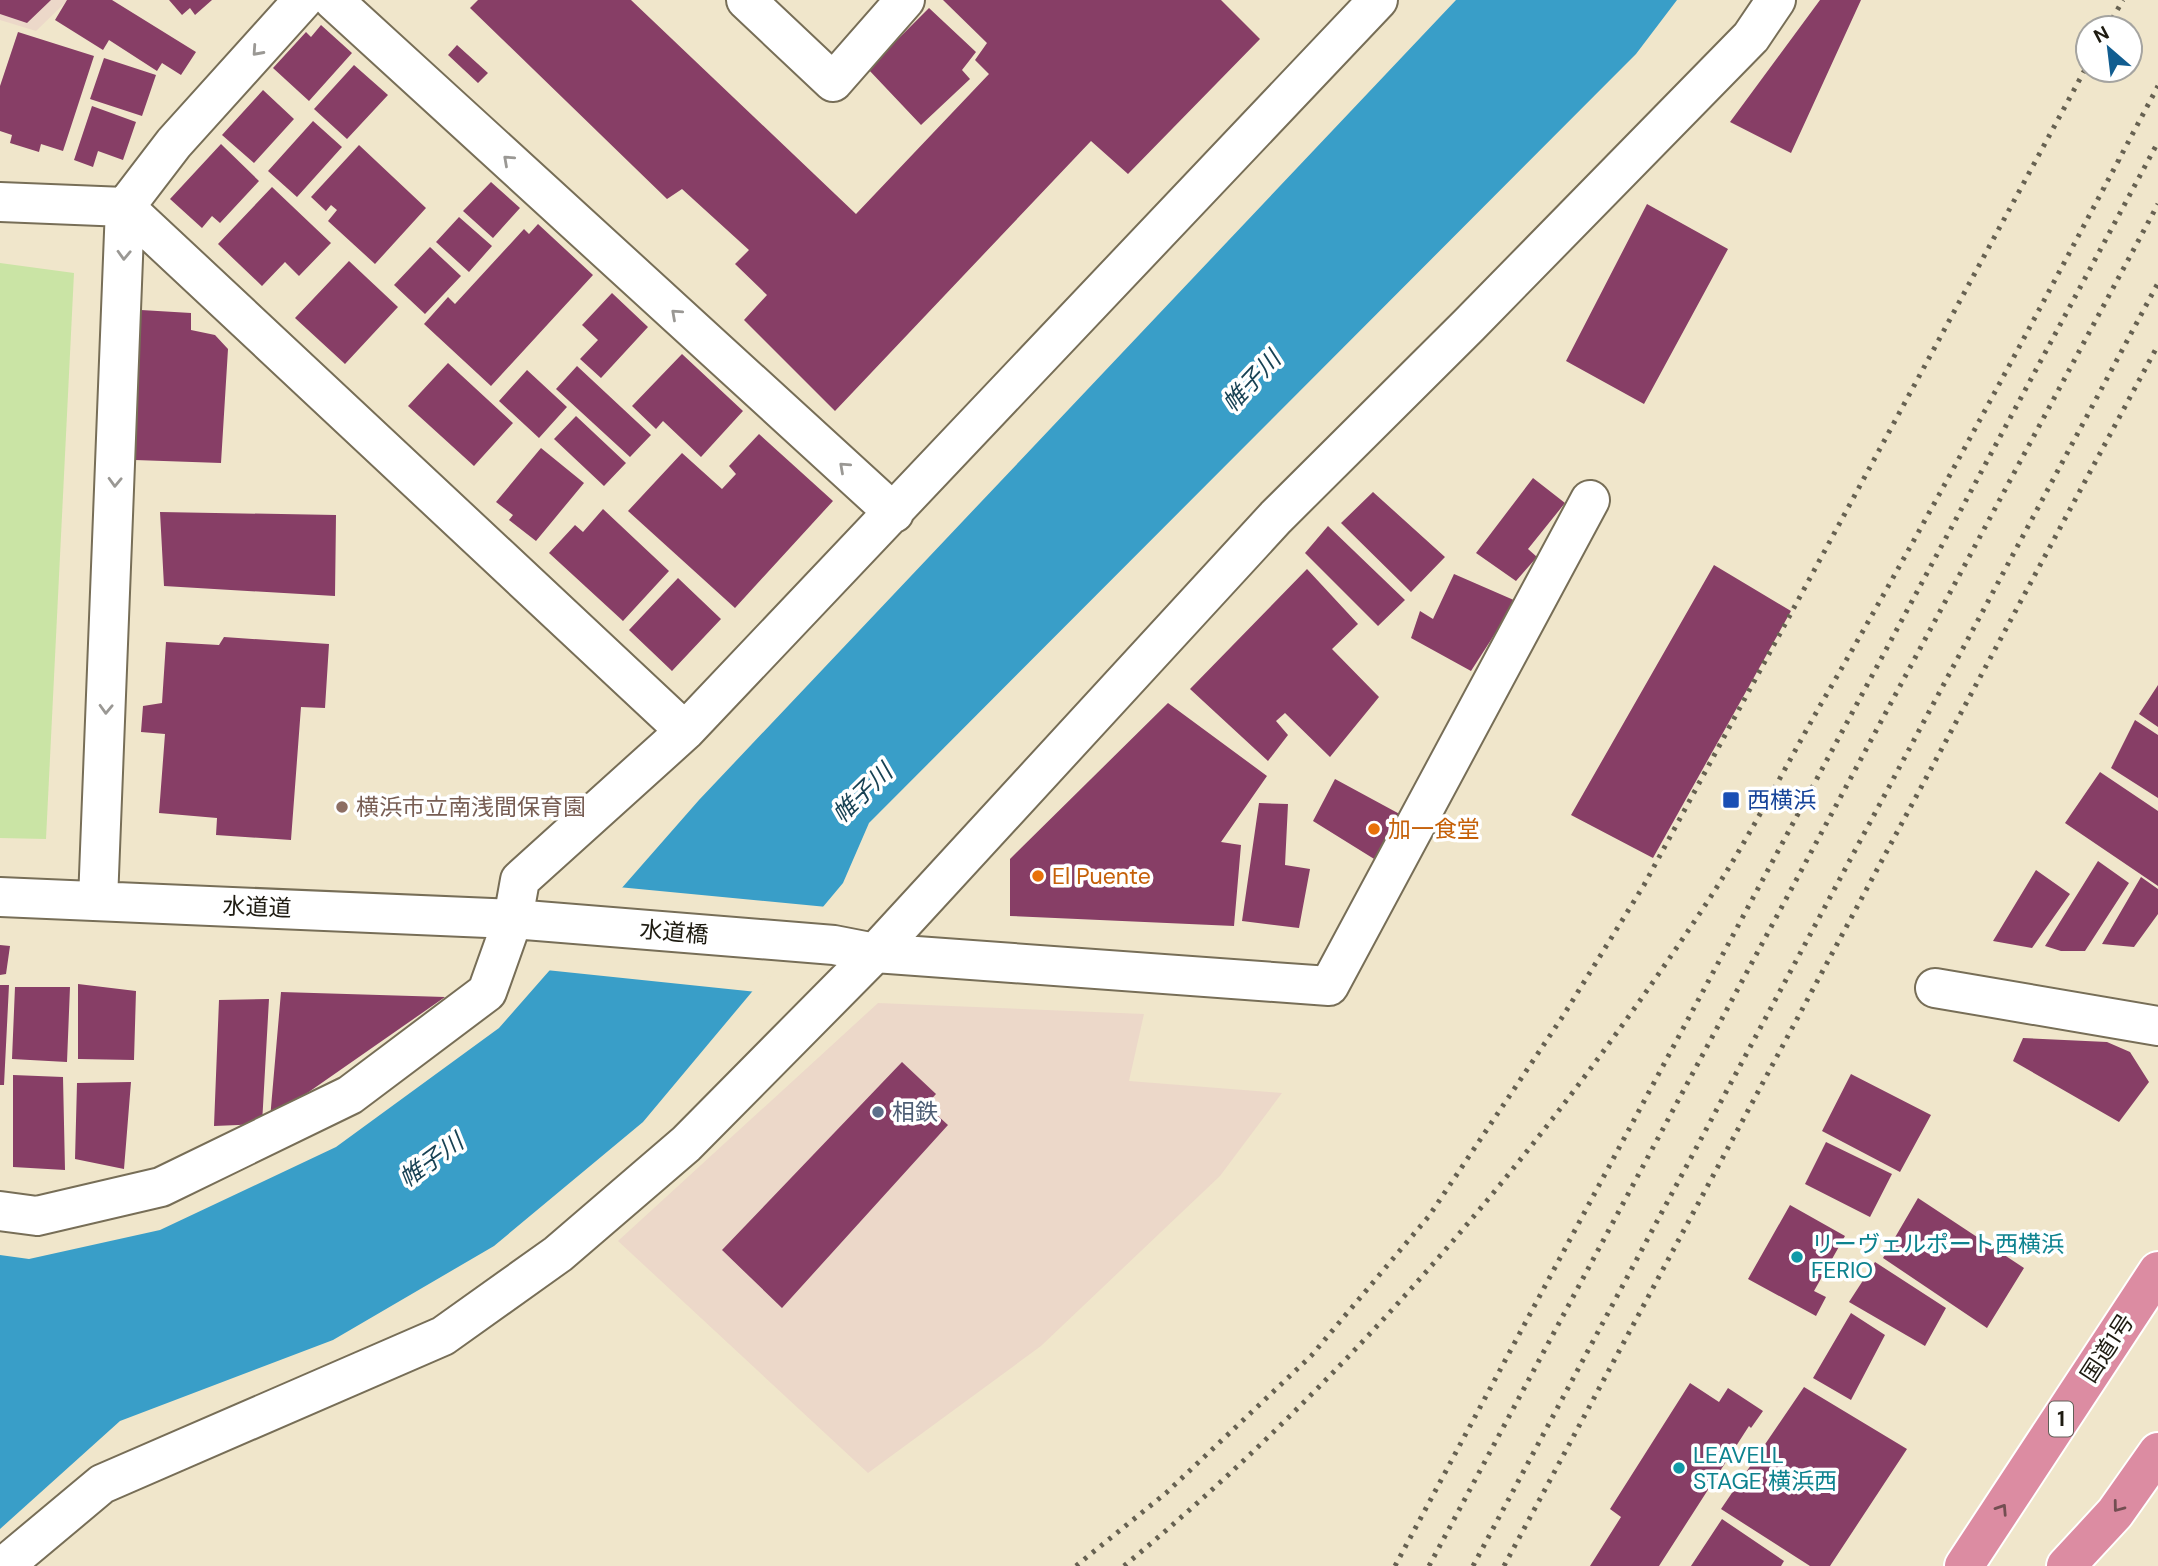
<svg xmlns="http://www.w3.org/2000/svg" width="2158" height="1566" viewBox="0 0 2158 1566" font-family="'DM Sans','Noto Sans JP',sans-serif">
<rect width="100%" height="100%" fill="#f0e6cb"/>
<path fill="#ecd8c9" d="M0,0H68L36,31L0,20Z
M878,1003L1144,1014L1129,1081L1282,1093L1220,1176L1041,1346L868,1473L618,1241Z"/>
<path fill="#cae4a5" d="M0,263L74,273L46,839L0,838Z"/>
<path fill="#399ec8" d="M1456,0H1677L1636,54L869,823L843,883L643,1122L494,1246L333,1340L120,1421L0,1529V1255L29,1259L160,1230L336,1147L499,1028L699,800Z"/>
<path fill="#f0e6cb" d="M618,887L827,907L757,992L546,970Z"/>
<path fill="#873e66" d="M0,0H51L27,23L0,14Z
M67,0H112L196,52L181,75L162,63L157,71L109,40L103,50L55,20Z
M169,0H212L195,15L190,8L182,15Z
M478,0H631L856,214L989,74L975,60L987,43L943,0H1221L1260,39L1128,174L1091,141L835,411L744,320L767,295L735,264L749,250L682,189L667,199L470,8Z
M1820,0H1861L1791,153L1730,122Z
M929,8L976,52L962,70L970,79L921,125L868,69Z
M321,25L352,53L309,101L273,68L306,32L311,37Z
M18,32L94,56L63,151L41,144L39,152L10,143L12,135L0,131V86Z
M457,45L488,73L478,83L448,55Z
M104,58L156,75L142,116L90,99Z
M354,65L388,95L347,139L314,109Z
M263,90L294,119L254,163L222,135Z
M92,106L136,122L123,160L98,151L93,167L74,160Z
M313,121L342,147L297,197L268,171Z
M221,144L259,181L220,223L212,216L202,228L170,199Z
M359,145L426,208L375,264L328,221L337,210L331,205L326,211L311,197Z
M491,182L520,208L493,238L463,211Z
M272,187L331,243L299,276L285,262L262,286L218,244Z
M1647,204L1728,249L1644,404L1566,361Z
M459,217L492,246L469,272L436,242Z
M538,224L593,275L491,386L424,324L448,297L455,304L524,229L529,234Z
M430,247L461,276L425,314L394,285Z
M349,261L398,307L345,364L295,318Z
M612,293L648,327L601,378L580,359L598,340L582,325Z
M141,310L191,313V330L215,335L228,349L221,463L135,460Z
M682,354L743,411L701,457L663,421L656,429L632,406Z
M448,363L513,423L474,466L408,406Z
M577,366L651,435L630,457L556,389Z
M527,370L567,407L539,438L499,401Z
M576,416L626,463L604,486L554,439Z
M759,434L833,501L735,608L628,511L682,453L722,489L736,474L729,466Z
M541,448L584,483L536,541L509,520L513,515L496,502Z
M1533,478L1565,503L1528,549L1537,557L1516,581L1476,553Z
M1373,492L1445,557L1411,592L1341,523Z
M603,509L669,571L623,621L549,553L575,525L583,532Z
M160,512L336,515L335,596L164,586Z
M1328,526L1405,600L1378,626L1305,553Z
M1714,565L1791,611L1653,858L1571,815Z
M1307,569L1358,624L1332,649L1379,697L1330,757L1285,713L1276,721L1288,735L1268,761L1190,689Z
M1454,574L1516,601L1471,671L1411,638L1420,611L1433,619Z
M678,578L721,619L672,671L629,630Z
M224,637L329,644L325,708L301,707L291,840L216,835L217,818L159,813L165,734L141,732L143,706L162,703L166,642L219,645Z
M2158,685V727L2139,714Z
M1168,703L1267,776L1221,842L1241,845L1234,926L1010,916V859Z
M2135,720L2158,735V798L2111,768Z
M2100,772L2158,811V886L2065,823Z
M1335,779L1407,818L1379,862L1313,821Z
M1259,803L1288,804L1285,865L1310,869L1299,928L1242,921Z
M2098,861L2129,883L2085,951H2061L2045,946Z
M2036,870L2070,894L2032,948L1993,941Z
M2141,877L2158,889V914L2134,947L2102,944Z
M0,945L10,946L6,974L0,975Z
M78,984L136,991L134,1060L78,1059Z
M0,985H9L4,1085H0Z
M15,987H70L67,1062L12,1059Z
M281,992L445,997L270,1119Z
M269,999L262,1124L214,1126L219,1000Z
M2023,1038L2107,1042L2130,1052L2149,1082L2119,1122L2013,1061Z
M902,1062L936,1094L926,1105L948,1125L782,1308L722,1250Z
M1851,1074L1931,1115L1900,1172L1822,1131Z
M13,1075L63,1077L65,1170L13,1167Z
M131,1082L124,1169L75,1159L77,1083Z
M1826,1142L1892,1174L1870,1217L1805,1184Z
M1918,1198L2024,1268L1987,1328L1883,1258Z
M1790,1205L1845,1236L1814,1291L1826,1297L1816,1316L1748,1279Z
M1875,1262L1946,1308L1925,1346L1849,1302Z
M1851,1313L1885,1335L1851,1400L1813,1378Z
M1690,1383L1719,1402L1728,1388L1763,1411L1751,1428L1749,1426L1659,1566H1590L1621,1517L1610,1509Z
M1804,1387L1907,1449L1830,1566H1810L1721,1509Z
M1722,1519L1784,1561L1781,1566H1691Z"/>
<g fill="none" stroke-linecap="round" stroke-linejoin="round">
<g stroke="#776e57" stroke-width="42">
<path id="minor" d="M333,0L894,513
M746,0L833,82L905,0
M0,202L125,207L685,731
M0,897L513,919L834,945L875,953L1329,986L1590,500
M98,901L125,207L174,143L303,0
M1935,988L2158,1026
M0,1211L37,1216L161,1187L350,1095L487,992L513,919L520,880L685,731L1378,0
M4,1566L102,1484L443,1336L558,1254L686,1144L875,953L1276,517L1469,325L1751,37L1776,0"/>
</g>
<g stroke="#fff" stroke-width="42">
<path id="highway" d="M1964,1566L2158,1271
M2066,1566L2115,1513L2158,1452"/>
</g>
<use href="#minor" stroke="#fff" stroke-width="38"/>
<use href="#highway" stroke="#dc8ca2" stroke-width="38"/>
<path stroke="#666151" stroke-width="5" stroke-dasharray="3.5 7" stroke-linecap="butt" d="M2107,28L2123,0
M1076,1566L1166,1493L1311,1356L1429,1216L1563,1016L1644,885L2088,64
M1124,1566C1350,1379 1540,1154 1702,910C1746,844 1782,773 1821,704C1939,501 2048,293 2158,86
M1395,1566L2158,142
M1429,1566L2158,204
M1473,1566L2158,283
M1504,1566L2158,345"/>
</g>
<defs><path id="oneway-chevron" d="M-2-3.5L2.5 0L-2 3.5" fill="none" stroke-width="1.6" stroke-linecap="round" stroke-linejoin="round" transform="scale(1.75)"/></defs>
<g stroke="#9a9894">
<use href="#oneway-chevron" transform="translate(257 51) rotate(132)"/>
<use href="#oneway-chevron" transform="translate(508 160) rotate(-138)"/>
<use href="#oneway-chevron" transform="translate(124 255) rotate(92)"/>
<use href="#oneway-chevron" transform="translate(676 314) rotate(-138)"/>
<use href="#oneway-chevron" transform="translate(844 467) rotate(-138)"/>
<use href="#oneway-chevron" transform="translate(115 482) rotate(92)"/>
<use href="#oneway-chevron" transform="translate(106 709) rotate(92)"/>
</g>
<g stroke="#734e52">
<use href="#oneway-chevron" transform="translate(2118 1507) rotate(127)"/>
<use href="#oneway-chevron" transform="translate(2002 1509) rotate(-57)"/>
</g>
<rect fill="#1a4fb4" stroke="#fff" stroke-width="2.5" x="1722" y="791" width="18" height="18" rx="3.5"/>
<circle fill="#8d6e63" stroke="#fff" stroke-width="2.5" cx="342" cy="807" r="7"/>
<g fill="#e8710a" stroke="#fff" stroke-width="2.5">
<circle cx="1374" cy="829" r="7"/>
<circle cx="1038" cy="876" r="7"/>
</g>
<circle fill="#5c6f8a" stroke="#fff" stroke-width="2.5" cx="878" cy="1112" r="7"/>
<g fill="#0f9aa8" stroke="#fff" stroke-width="2.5">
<circle cx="1797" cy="1257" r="7"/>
<circle cx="1679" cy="1468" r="7"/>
</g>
<g text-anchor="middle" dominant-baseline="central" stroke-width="7" stroke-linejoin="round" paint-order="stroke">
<rect fill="#fff" stroke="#625f58" stroke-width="2" x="2049" y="1401.5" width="24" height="35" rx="5"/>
<g font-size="21" font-weight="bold" fill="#1e1b11">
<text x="2061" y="1419">1</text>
</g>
<g font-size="23" fill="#164399" stroke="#fff" text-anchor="start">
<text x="1747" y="800">西横浜</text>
</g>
<g font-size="23" fill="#785e54" stroke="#fff" text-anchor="start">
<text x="356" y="807">横浜市立南浅間保育園</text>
</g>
<g font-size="23" fill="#c56008" stroke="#fff" text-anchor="start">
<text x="1388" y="829">加一食堂</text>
<text x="1052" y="876">El Puente</text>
</g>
<g font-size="23" fill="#1e1b11" stroke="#fff">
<text transform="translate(257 907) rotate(2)">水道道</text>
<text transform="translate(674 932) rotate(5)">水道橋</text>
<text transform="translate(2107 1348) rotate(-57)">国道1号</text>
</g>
<g font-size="23" fill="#4e5e75" stroke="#fff" text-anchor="start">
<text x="892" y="1112">相鉄</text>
</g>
<g font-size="23" fill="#0d838f" stroke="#fff" text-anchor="start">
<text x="1811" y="1244">リーヴェルポート西横浜<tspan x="1811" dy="26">FERIO</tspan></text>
<text x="1693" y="1455">LEAVELL<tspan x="1693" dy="26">STAGE 横浜西</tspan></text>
</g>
<g font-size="24" font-style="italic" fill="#184254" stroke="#fff">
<text transform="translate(1251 381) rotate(-47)">帷子川</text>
<text transform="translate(862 793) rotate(-44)">帷子川</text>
<text transform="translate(431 1160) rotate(-36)">帷子川</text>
</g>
</g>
<g transform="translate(2109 49) rotate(332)"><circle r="33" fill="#ffffff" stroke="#a5a4a0" stroke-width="2"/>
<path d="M0-5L12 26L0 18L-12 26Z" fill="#115d90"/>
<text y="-10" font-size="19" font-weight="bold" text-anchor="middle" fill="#1e1b11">N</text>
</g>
</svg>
